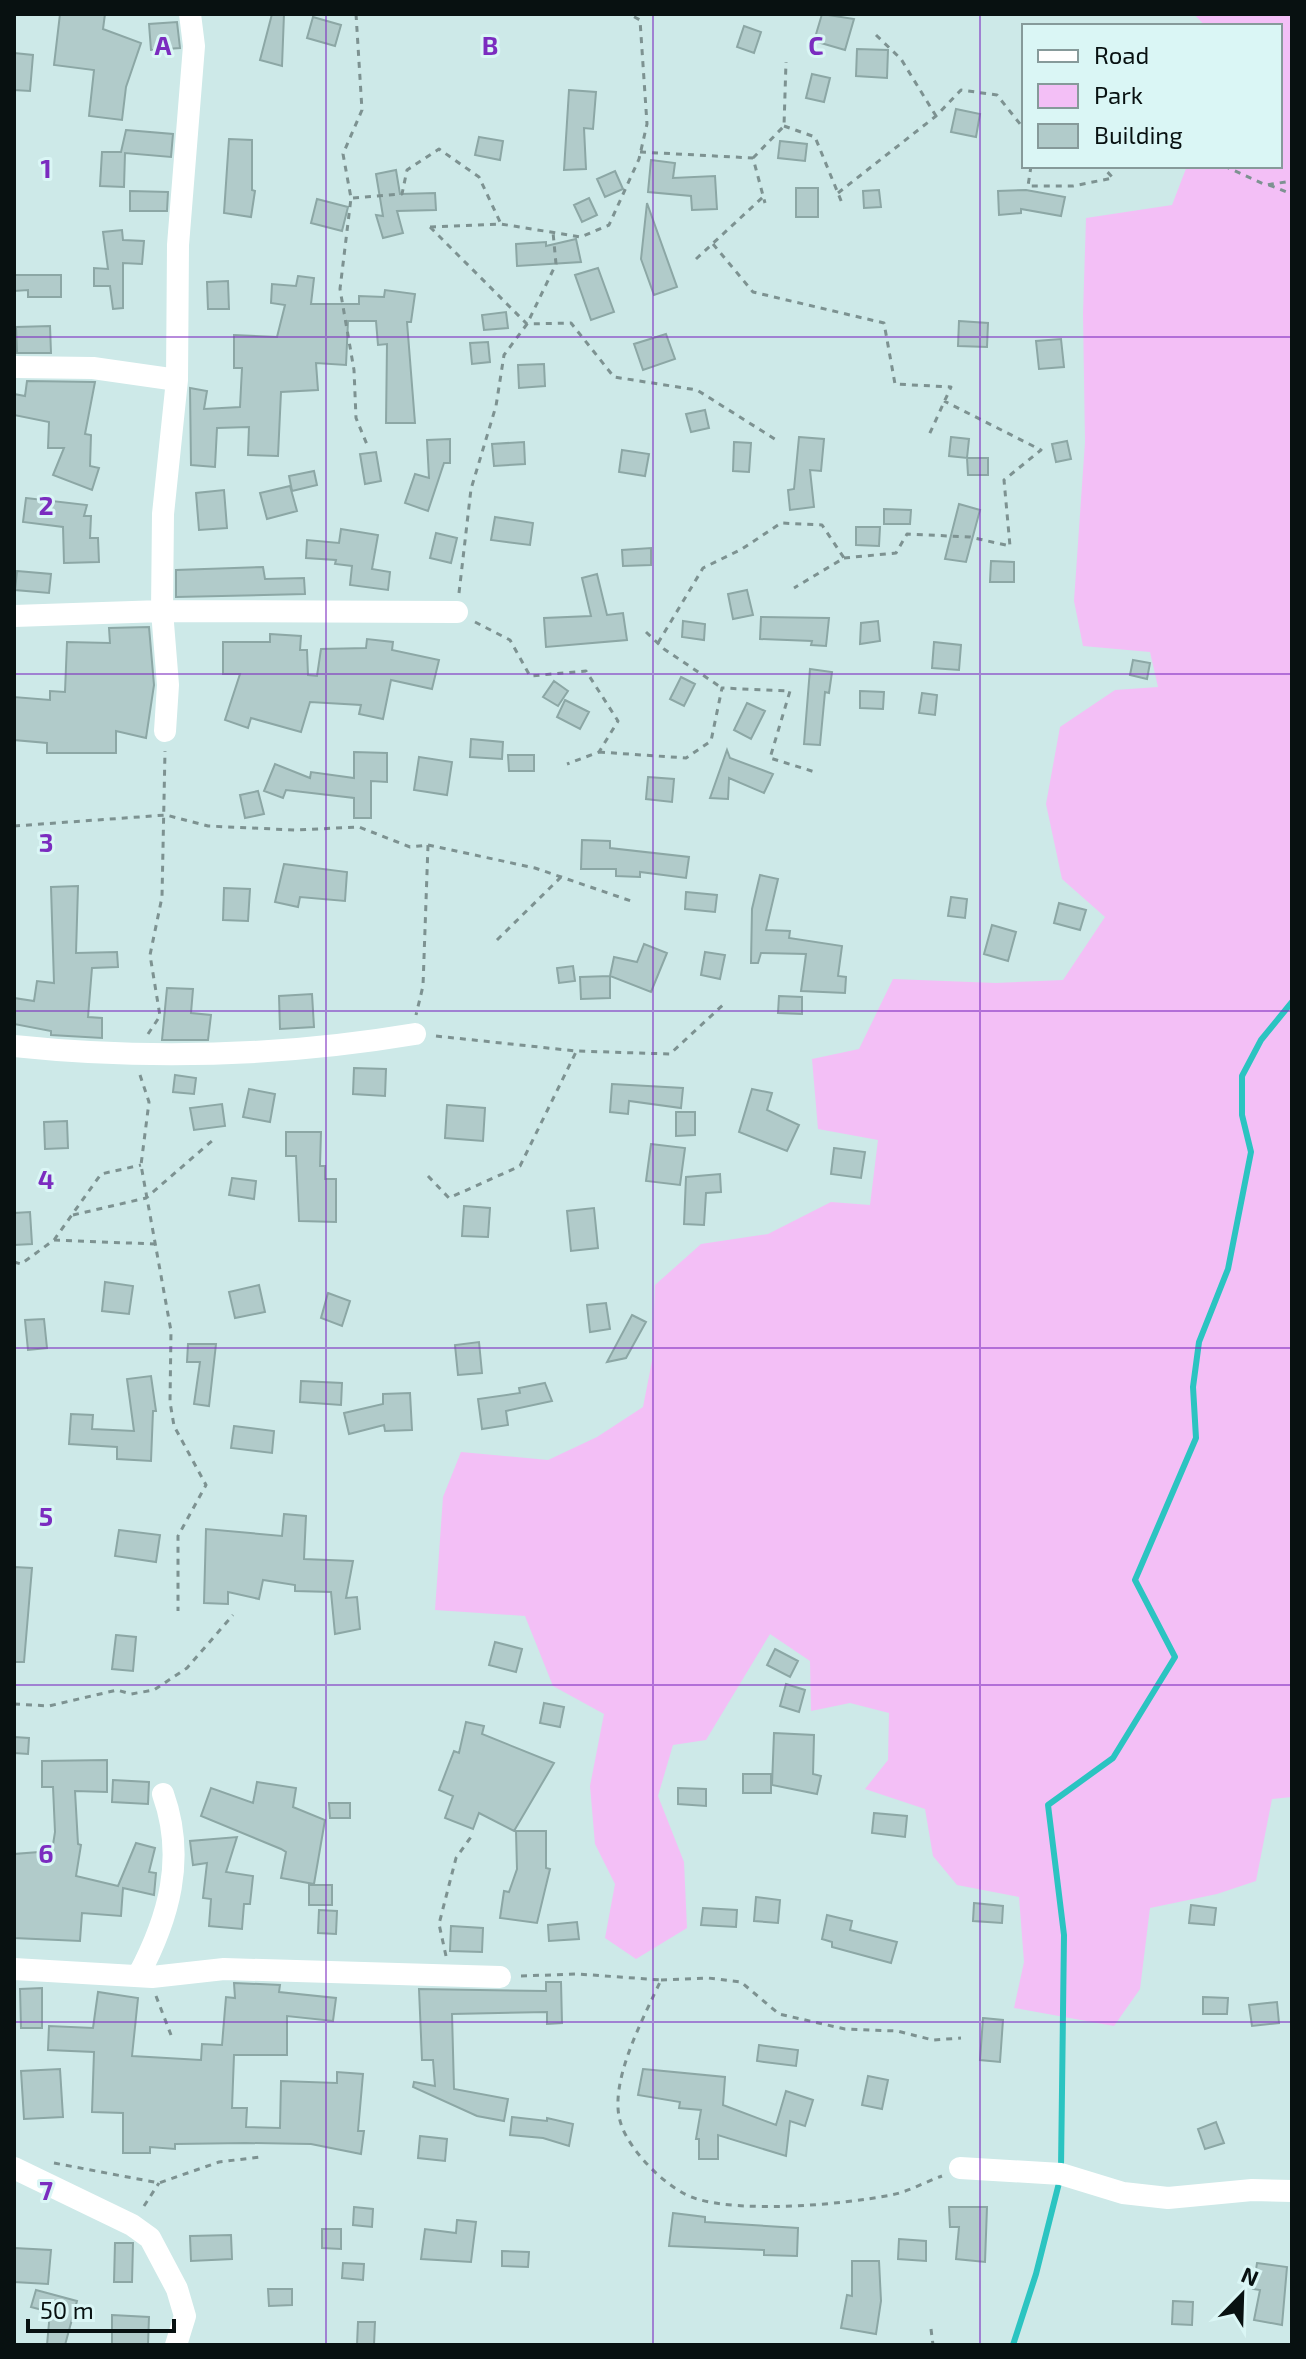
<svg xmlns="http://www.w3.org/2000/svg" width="1306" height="2359" viewBox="0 0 1306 2359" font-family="'Exo 2',sans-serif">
<rect width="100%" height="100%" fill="#cde9e8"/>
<path fill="#f3bff6" d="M1194,14H1292V1797L1272,1799L1256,1881L1217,1894L1150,1908L1140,1989L1114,2026L1014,2008L1024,1962L1019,1897L957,1885L933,1856L925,1809L865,1789L888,1760L889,1713L850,1703L811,1711L810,1661L770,1634L706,1740L673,1745L658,1796L684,1862L687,1928L636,1959L605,1938L615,1884L595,1844L590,1786L604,1714L553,1686L525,1616L435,1610L443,1497L461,1452L548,1460L597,1437L643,1407L652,1361L655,1285L701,1244L768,1234L831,1202L870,1205L878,1140L818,1129L812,1059L859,1049L893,979L996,983L1063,980L1105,917L1062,879L1046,804L1060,727L1115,690L1158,687L1150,652L1083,646L1074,601L1085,442L1083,314L1086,218L1172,205L1187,166H1280V26H1205Z"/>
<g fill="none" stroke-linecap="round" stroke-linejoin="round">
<path stroke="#2bc4c1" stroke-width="6" d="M1061,2168L1064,1935L1048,1805L1113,1758L1175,1657L1135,1580L1196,1438L1193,1387L1199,1342L1228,1269L1251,1152L1242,1115V1076L1261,1040L1292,1002
M1013,2345L1036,2274L1060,2179"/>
</g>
<path fill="#b1cbca" stroke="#8ca7a5" stroke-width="2" d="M60,14H105L103,29L141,43L126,87L122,120L89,116L94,70L54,65Z
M272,14H284L282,66L260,60Z
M822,14L854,19L845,50L814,41Z
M313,17L341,25L335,46L307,38Z
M177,22L180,48L151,50L149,24Z
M744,26L761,32L754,53L737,47Z
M857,49L888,50L887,78L856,76Z
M14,53L33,55L30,91L14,90Z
M812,74L830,78L824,102L806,98Z
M569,90L596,92L593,129L584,128L586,169L564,170Z
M956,109L980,114L976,137L951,132Z
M126,130L173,134L171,157L125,153L124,187L100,186L102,152H121Z
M479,137L503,141L500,160L475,155Z
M229,139L252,140V190L255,191L251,217L224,213Z
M780,141L807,144L805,161L778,158Z
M651,160L675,163L673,178L715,176L717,209L692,210L691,196L648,192Z
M396,170L400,194L435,193L436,210L397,211L403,233L383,238L376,215L383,216L376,174Z
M615,171L623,189L605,197L597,179Z
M796,188H818V217H796Z
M879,190L881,207L864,208L863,191Z
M1026,190L1065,197L1061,216L1021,209V213L999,215L998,191Z
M130,191L168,192L167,211H130Z
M589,198L597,215L582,222L574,205Z
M317,199L348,207L342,231L311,223Z
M647,203L677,287L654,295L641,259Z
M122,230L123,240L144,241L142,264L123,263V308L113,309L110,286H94V268L108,269L103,232Z
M576,239L581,262L517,266L516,244L546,242V246Z
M598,268L614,312L591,320L575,275Z
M14,275H61V297H28V290L14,291Z
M298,276L314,278L311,304H359V296L384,297L385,290L415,294L411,322H407L415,423H386L387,344L378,345L376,321H348L346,365L316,363L318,390L281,392L278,456L248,455L249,427L217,428L215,467L191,465L190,388L207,391L204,409L240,407L242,368H234V335L277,337L285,305L271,303L272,284L296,286Z
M228,281L229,309H208L207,282Z
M506,312L508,328L484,330L482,315Z
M959,321L988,323L987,347L958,346Z
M50,326L51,353H17L16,327Z
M666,334L675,359L643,370L634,344Z
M1061,339L1064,367L1039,369L1036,341Z
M488,342L490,362L472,364L470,343Z
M544,364L545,386L519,388L518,365Z
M27,381L95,382L85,434L91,435L90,466L99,468L92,490L53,475L64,448H48L49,422L14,415V394L25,396Z
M705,410L709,428L691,432L686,414Z
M799,437L824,439L821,471L810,470L814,507L790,510L788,490L794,489Z
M951,437L969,439L967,458L949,456Z
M450,439V463H444L428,511L405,503L415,474L429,478L427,440Z
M1067,441L1071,459L1056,462L1052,444Z
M524,442L525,464L494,466L492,444Z
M734,442L751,443L749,472L733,471Z
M622,450L649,454L645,476L619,472Z
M376,452L381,481L365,484L360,454Z
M967,458H988V475H968Z
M314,471L317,485L292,491L289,476Z
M290,486L297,511L267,519L260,493Z
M224,490L227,528L199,530L196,493Z
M26,498L87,505L84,516H91L90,538H98L99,562L64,563L63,527L23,522Z
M959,504L980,510L966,562L945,559Z
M884,509L911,510L910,524H884Z
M495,517L533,523L530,545L491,540Z
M856,527H880L879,546L856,545Z
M341,529L378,535L372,569L390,572L388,590L350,585L352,566L335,564L336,560L306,558L307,540L339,543Z
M436,533L457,538L451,563L430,558Z
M651,548V565L623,566L622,550Z
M991,561L1014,562V582H990Z
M263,567L265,579L304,578L305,594L176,597V570Z
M17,571L51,574L49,593L15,590Z
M597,574L607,615L623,613L627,640L546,647L544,618L591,616L582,578Z
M747,590L753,615L733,619L728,594Z
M761,617L829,618L826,646L811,645L812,641L760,639Z
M683,621L705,624L704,640L682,637Z
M878,621L880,641L860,644L861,623Z
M149,627L154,685L146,738L116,731V753H47V743L14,740V697L50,700V691L65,692L67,642L110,643L109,628Z
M270,634L301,636L300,650H307L308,675L317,676L321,649L366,648L367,639L393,642L392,650L439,660L432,689L391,680L383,719L359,714L361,705L310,702L301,732L251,718L248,728L225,720L240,674H223V642H270Z
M934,642L961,645L959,670L932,668Z
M1133,660L1150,663L1147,679L1130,675Z
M810,669L832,672L829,693L825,692L820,745L804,744Z
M681,677L695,684L684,706L670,699Z
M554,681L568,691L558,706L543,697Z
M860,691L884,692L883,709L860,708Z
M922,693L937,695L935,715L919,713Z
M565,700L589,712L580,729L557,717Z
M747,703L765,711L751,739L734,730Z
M471,739L503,742L502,759L470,757Z
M727,750L730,758L773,774L764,793L729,778L728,799L710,798Z
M354,752L387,753V782L371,781V818H354V798L286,790L283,798L264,791L275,764L310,778L311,772L354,778Z
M508,755H534V771H509Z
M419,757L452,762L447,795L414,790Z
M648,777L674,779L672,802L646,799Z
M258,791L264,814L245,818L240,795Z
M582,840L610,841V848L689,857L686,878L640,872V877L616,876V869H581Z
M284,864L347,872L345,901L300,897L298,907L275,902Z
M760,875L778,879L766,930L790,931L789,938L842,946L838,976L846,977L845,993L801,991L806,954L761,953L758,963H751L752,909Z
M78,886L76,953L117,952L118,967L92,968L88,1017L102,1018V1038L51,1035V1031L14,1024V998L34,1001L37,981L54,983L51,887Z
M224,888L250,889L248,921L223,920Z
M686,892L717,895L715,912L685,909Z
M951,897L967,899L965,918L948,916Z
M1059,903L1086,910L1080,930L1054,923Z
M992,925L1016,932L1008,961L984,954Z
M644,944L667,953L651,992L610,976L614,957L637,962Z
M705,952L725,955L720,979L701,975Z
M573,966L575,981L559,983L557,968Z
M610,976V998L581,999L580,977Z
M167,988L193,989L191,1013L211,1015L208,1040H162Z
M312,994L314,1027L280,1029L279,996Z
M779,996L802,997V1014L778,1013Z
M354,1068L386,1069L385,1096L353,1094Z
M175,1075L196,1078L194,1094L173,1092Z
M612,1084L683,1088L681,1108L629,1101L628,1114L610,1112Z
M249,1089L275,1094L270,1122L243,1117Z
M752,1089L772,1093L767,1110L799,1125L787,1151L739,1132Z
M222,1104L225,1126L194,1130L190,1108Z
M447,1105L485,1108L483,1141L445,1138Z
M676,1112H695V1135L676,1136Z
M67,1121L68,1148L45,1149L44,1122Z
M286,1132H321L320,1166H325V1179H336V1222L299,1221L296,1156H286Z
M651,1144L685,1148L680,1185L646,1181Z
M834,1148L865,1152L861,1178L831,1174Z
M720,1174L721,1192L706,1193L704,1225L684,1224L686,1177Z
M232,1178L256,1181L254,1199L229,1195Z
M464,1206L490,1208L488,1237L462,1236Z
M594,1208L598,1248L571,1251L567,1211Z
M30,1212L32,1244L14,1245V1213Z
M105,1282L133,1286L129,1314L102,1311Z
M259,1285L265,1312L235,1318L229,1292Z
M328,1293L350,1301L342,1326L321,1318Z
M606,1303L610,1329L590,1332L587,1305Z
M632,1315L646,1322L626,1358L607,1362Z
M44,1319L47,1348L28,1350L25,1320Z
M479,1342L482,1373L458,1375L455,1345Z
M188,1344H216L209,1406L194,1404L200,1362H187Z
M151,1376L156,1411H153L151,1461L117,1459V1447L69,1444L71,1414L93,1415L92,1429L134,1431L127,1379Z
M301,1381L342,1383L341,1405L300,1402Z
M545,1383L552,1401L506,1411L508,1425L482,1429L478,1399L520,1393L519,1388Z
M410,1393L412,1430L385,1431L384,1425L349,1434L344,1413L383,1404V1394Z
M234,1426L274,1431L272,1453L231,1448Z
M284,1514L306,1516L304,1559L353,1561L346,1598L357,1597L360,1629L335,1634L331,1592L295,1591V1585L263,1580L259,1599L228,1592V1604L204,1603L206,1529L282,1536Z
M119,1530L160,1535L156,1562L115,1556Z
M14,1567L32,1568L24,1662H14Z
M116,1635L136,1637L133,1671L112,1669Z
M495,1642L522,1649L516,1672L489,1665Z
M775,1649L798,1661L790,1677L767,1665Z
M786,1684L805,1690L799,1712L780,1706Z
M544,1703L564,1707L560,1727L540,1723Z
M466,1722L484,1726L482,1734L554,1763L514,1831L479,1813L473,1829L445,1818L453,1796L439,1790L454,1751L459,1753Z
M774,1733L814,1735L813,1774L821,1776L817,1794L772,1785Z
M14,1737L29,1738L28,1754L14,1753Z
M107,1760V1792L75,1791L78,1844L81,1845L76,1876L118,1886L136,1843L155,1848L149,1872L156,1873L154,1895L123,1888L121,1916L82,1913L80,1941L14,1938V1854L52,1851L55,1832L53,1787H42V1761Z
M743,1774H771V1793H743Z
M113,1780L149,1782L148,1804L112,1802Z
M257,1782L296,1788L293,1807L325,1820L314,1884L281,1878L286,1852L281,1849L201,1816L211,1788L253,1803Z
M678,1788L706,1789V1806L678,1804Z
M329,1803H350V1818H330Z
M874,1813L907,1816L905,1837L872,1833Z
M516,1831H546V1868L550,1869L537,1923L500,1918L504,1891L509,1892L517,1869Z
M237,1837L226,1872L253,1876L250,1904H244L242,1929L209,1926L211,1899L203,1898L207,1863L193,1865L190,1841Z
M309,1885H332V1905H309Z
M756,1897L780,1900L778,1923L754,1921Z
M974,1903L1003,1906L1002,1923L973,1921Z
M1191,1905L1216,1908L1214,1925L1189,1923Z
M703,1908L737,1910L736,1927L701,1925Z
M319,1910L337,1911L336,1934L318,1933Z
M827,1915L852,1921L850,1930L897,1942L891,1963L832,1947V1942L822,1939Z
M577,1922L579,1939L549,1941L548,1925Z
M451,1926L483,1928L482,1952L450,1951Z
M546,1982H561L562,2023L547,2024V2012L452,2014L454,2089L508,2099L504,2121L477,2116L413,2087L414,2082L435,2086L433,2060H422L419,1989L546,1991Z
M234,1983L280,1985L279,1992L336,1998L333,2021L287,2016V2055H234L232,2108H247L246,2127L280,2128L281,2081L337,2083V2072L363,2074L358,2131H364L361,2154L311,2144L246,2143L175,2144V2149L150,2147V2153H123V2113L92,2112L94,2052L48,2050L49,2026L93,2028L98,1992L138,1998L132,2056L201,2060L202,2044L222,2045L226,1997L235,1998Z
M42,1988V2028H21L20,1989Z
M1203,1997L1228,1998L1227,2014H1203Z
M1277,2002L1279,2023L1252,2026L1249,2005Z
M983,2018L1003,2020L1000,2062L980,2060Z
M759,2045L798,2050L796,2066L757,2061Z
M60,2069L63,2117L24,2119L21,2071Z
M643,2069L725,2077L723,2105L776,2125L786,2091L813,2100L805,2126L790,2121L786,2156L718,2135V2159H699V2139H696L701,2110L679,2108L680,2102L638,2095Z
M868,2076L888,2080L882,2109L862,2105Z
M512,2117L547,2121V2118L573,2124L569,2146L543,2138L510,2135Z
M1216,2122L1224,2143L1205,2149L1198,2129Z
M420,2136L447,2139L445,2161L418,2158Z
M354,2207L373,2209L372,2227L353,2225Z
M949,2207H987L985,2262L956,2259L959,2227H950Z
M673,2213L705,2217V2222L798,2228L797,2256L764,2255V2250L669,2246Z
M457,2220L476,2222L471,2262L421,2259L425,2229L456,2233Z
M322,2229H341V2249L322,2248Z
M231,2235L232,2259L191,2261L190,2236Z
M899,2239L926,2241V2261L898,2259Z
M115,2243H133L132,2282H114Z
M14,2248L51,2250L48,2284L14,2282Z
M502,2251L529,2252L528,2267L502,2266Z
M852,2261H879L881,2301L876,2334L841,2328L847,2295L852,2296Z
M343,2263L364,2264L363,2280L342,2278Z
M1257,2263L1287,2267L1282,2325L1254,2320L1260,2290L1253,2289Z
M268,2289H292V2305L269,2306Z
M36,2290L77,2301L65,2345H47L50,2312L31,2307Z
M1173,2301L1193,2302L1192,2325L1172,2324Z
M112,2315L149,2317L148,2345H112Z
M358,2322H375L374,2345H357Z"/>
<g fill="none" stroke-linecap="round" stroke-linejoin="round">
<path stroke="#7d9291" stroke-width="3" stroke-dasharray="6 6" stroke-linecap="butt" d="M356,14L362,110L343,154L351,198L340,289L354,370L356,418L368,447
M876,35L901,59L936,116
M784,126L815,137L842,203
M640,152L753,158L765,203
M753,158L784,126L786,62
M1031,166L1028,186H1073L1113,178L1102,166
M1224,166L1266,185L1292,181
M1269,185L1292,194
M838,193L936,116L961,90L997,95L1024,129
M353,198L402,194L407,170L439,149L479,177L501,224
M430,227L527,324L571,323L614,377L697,390L778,441
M430,227L501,224L581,237L609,225L639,159L647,124L640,20L629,14
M713,244L753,292L884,323L895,384L951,387L929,435
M696,259L763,197
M844,558L896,553L907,534L970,537L1010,546L1004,480L1041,450L944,401
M459,593L471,489L496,406L504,355L527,324L556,264L553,232
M475,622L510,640L530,676L586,671L618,721L599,752L567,764
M646,632L664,649L722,688
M658,643L703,568L742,549L781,523L822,525L844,558L794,588
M599,752L686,758L711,741L722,688L790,691L770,758L815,772
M14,826L166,815L208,826L295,830L359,827L410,847L428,845L423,986L416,1015
M428,845L535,868L634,902
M497,940L561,877
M148,1034L160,1016L150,955L162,897L165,751
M436,1036L576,1051L670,1054L725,1003
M140,1075L149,1102L141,1165L171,1331L170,1402L174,1426L206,1485L178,1536V1611
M428,1176L449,1198L520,1166L576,1052
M73,1215L146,1198L213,1140
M54,1240L154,1244
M14,1262L21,1264L54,1240L101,1174L141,1165
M14,1704L49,1706L117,1690L131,1694L154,1690L187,1668L233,1615
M446,1956L439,1924L456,1858L473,1834
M521,1976L578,1974L661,1980C644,2017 607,2084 621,2124C630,2152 669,2191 697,2199C745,2213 840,2205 891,2195C908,2192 925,2182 942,2176
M661,1980L708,1978L741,1982L779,2014L845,2029L897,2031L933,2040L961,2038
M156,1996L171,2035
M54,2163L159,2183L219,2162L260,2157
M144,2206L159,2183
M931,2329L933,2345"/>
<path stroke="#fff" stroke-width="22" d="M14,367L93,368L177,380
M14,616L162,611L457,612
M165,731L168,685L162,611L163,514L177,380L178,245L194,46L190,14
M14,1046C147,1060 284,1056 415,1034
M14,1969L152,1977L224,1969L500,1977
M138,1976C169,1918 186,1858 163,1794
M14,2168L132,2225L150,2238L177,2289L185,2316L176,2345
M960,2168L1061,2174L1123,2193L1168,2198L1252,2190L1292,2191"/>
</g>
<path fill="none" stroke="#7b2cbf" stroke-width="2" stroke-opacity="0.55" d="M326,14V2345M653,14V2345M980,14V2345M14,337H1292M14,674H1292M14,1011H1292M14,1348H1292M14,1685H1292M14,2022H1292"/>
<g font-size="26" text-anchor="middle" font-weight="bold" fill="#7b2cbf" stroke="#daf6f5" stroke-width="6" stroke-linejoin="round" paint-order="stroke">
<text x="163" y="55">A</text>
<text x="490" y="55">B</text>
<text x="816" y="55">C</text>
<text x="46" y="178">1</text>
<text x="46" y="515">2</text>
<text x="46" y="852">3</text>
<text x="46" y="1189">4</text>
<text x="46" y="1526">5</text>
<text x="46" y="1863">6</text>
<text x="46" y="2200">7</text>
</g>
<rect width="1306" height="2359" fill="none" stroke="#081111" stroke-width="32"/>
<rect x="1022" y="24" width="260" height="144" fill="#daf6f5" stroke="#869a9a" stroke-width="2"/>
<rect x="1038" y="50" width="40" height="12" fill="#ffffff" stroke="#869a9a" stroke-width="2"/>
<text x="1094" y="64" font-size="24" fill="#081111">Road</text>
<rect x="1038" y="84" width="40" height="24" fill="#f3bff6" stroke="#869a9a" stroke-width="2"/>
<text x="1094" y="104" font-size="24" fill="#081111">Park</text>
<rect x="1038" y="124" width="40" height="24" fill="#b1cbca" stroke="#869a9a" stroke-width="2"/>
<text x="1094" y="144" font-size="24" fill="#081111">Building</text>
<g transform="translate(1242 2295) rotate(23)" stroke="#daf6f5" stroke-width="6" paint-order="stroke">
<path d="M0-6L14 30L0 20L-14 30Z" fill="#081111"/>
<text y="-12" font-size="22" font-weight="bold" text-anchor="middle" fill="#081111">N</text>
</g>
<path d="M28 2319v12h146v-12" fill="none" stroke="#081111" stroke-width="4"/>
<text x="40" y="2319" font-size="24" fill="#081111" stroke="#daf6f5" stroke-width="6" paint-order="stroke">50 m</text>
</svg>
